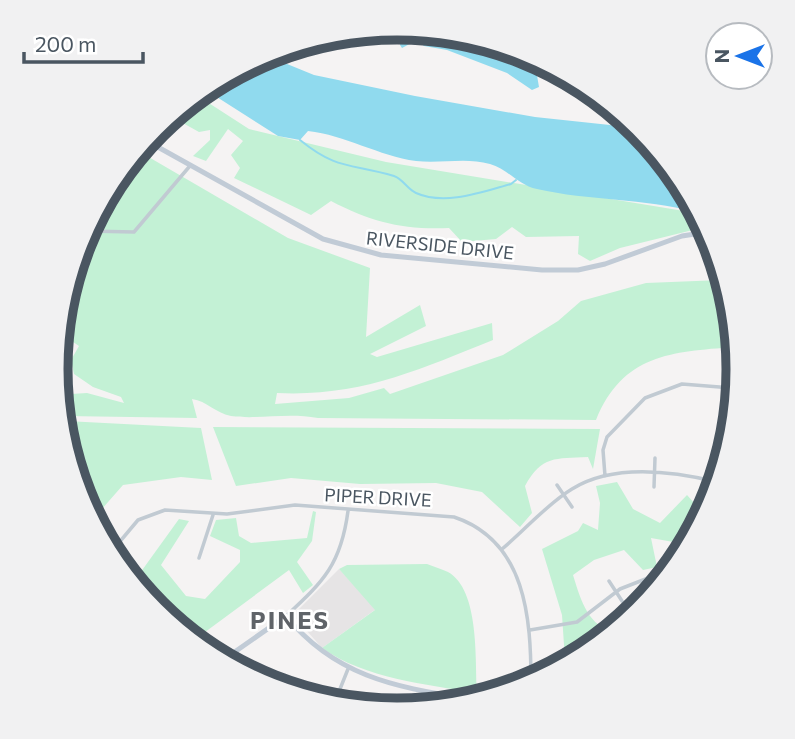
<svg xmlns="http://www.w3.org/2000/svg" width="795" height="739" viewBox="0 0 795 739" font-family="Commissioner,sans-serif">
<rect width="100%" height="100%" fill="#f5f3f3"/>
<path fill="#e6e4e5" d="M339,569L376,609L322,648L293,615Z"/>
<path fill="#c3f1d5" d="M201,98L249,129L386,162L696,213L705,227L620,248L590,261L578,254L579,236L526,237L512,227L496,239L462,242L449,228C403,230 371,222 331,201L311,215L234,178L240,168L231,155L243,141L228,129L206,161L193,156L210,140V130L199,132L172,117Z
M140,152L288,238L370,268L366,337L420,305L426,326L370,354L377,357L492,323L493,340C418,370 360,397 277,393L275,404L349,398L384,388L390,394L503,355L558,321L581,301L646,283L721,280L734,347C671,352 623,354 596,420L318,418C286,412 259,420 231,416C215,413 207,401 192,399L197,418L65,416L63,403L71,394L87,393L124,403L121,397L93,387L74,374L71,360L79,346L63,335L82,238Z
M66,421L201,428L212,480L181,477L123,485L94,518L82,500Z
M213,427L600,429L593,469L588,457C555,459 542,455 525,486L532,513L520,527L482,492L436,483L360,484L291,478L236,486Z
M617,482L633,509L660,523L687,495L704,514L679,543L651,538L657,567L643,570L624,550L594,560L573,575C579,594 587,625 610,630L565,660L562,615L542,549L578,531L583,523L598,530L600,503L596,486Z
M313,511L316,512L312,541L297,562L313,585L303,593L289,570L197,638L156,611L135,580L179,519L189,521L161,565L186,596L205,599L240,562V550L210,536L216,520L236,518L239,536L251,543L307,538Z
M427,564C434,567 442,569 448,572C480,590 475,661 477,693C425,684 366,679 322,648L375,610L339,569L347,565Z"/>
<path fill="#90daee" d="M404,29L529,54L534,58L539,87L532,90L507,73L447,50L424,46L417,40L402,48L400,45Z
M265,55L314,75L415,96L535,117L638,128L695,212C644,198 589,201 537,189C518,185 508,169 490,164C465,157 441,164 416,161C379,156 345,135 308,131L300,140L278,136L209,92Z"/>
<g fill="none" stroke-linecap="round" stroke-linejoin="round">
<path stroke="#90daee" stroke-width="2" d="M300,140C338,171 352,163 394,176C403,179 407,189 416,193C445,206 482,192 511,184L516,180"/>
<path stroke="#c1cad2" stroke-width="3.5" d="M87,231L134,232L189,167
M605,476L603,450L607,437L645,398L682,384L732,388
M557,485L572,507
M654,487L655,458
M117,545L138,520L165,510L227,514L295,505L454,517C526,541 531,618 531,683
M502,549C525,530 547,504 572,489C614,463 672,471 717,482
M199,558L213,515
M609,581L622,601
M286,616C324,581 341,564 348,511
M530,630L577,622L620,589L666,571
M336,699L348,669"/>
<path stroke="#c1cbd6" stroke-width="5" d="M147,141L323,239L381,255L542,270H578L605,264L682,236L708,232
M226,658L286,616C334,675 393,687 465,698"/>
<path stroke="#b3c2d1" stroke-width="6" d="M698,233L704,252L717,260"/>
</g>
<g text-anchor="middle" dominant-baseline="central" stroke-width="5" stroke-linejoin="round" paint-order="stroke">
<g font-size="18" fill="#4a5661" stroke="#fff">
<text transform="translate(440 245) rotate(6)">RIVERSIDE DRIVE</text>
<text transform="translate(378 497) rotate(3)">PIPER DRIVE</text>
</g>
<g font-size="24" font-weight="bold" letter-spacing="2" fill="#5f6368" stroke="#fff">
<text x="290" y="619">PINES</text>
</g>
</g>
<path d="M0 0H795V739H0ZM68 369a329 329 0 1 1 658 0a329 329 0 1 1-658 0Z" fill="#f1f1f2" fill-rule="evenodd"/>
<path fill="none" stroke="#4a5661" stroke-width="9" d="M68 369a329 329 0 1 1 658 0a329 329 0 1 1-658 0Z"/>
<g transform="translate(739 56) rotate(270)"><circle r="33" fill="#ffffff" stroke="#b7bbc0" stroke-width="2"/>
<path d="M0-5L12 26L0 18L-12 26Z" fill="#1a73e8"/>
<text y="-10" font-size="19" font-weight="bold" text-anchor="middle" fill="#4a5661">N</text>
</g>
<path d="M24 52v10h119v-10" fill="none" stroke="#4a5661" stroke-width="3.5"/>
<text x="35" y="52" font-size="21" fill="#4a5661" stroke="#ffffff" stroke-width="5" paint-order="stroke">200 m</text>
</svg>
